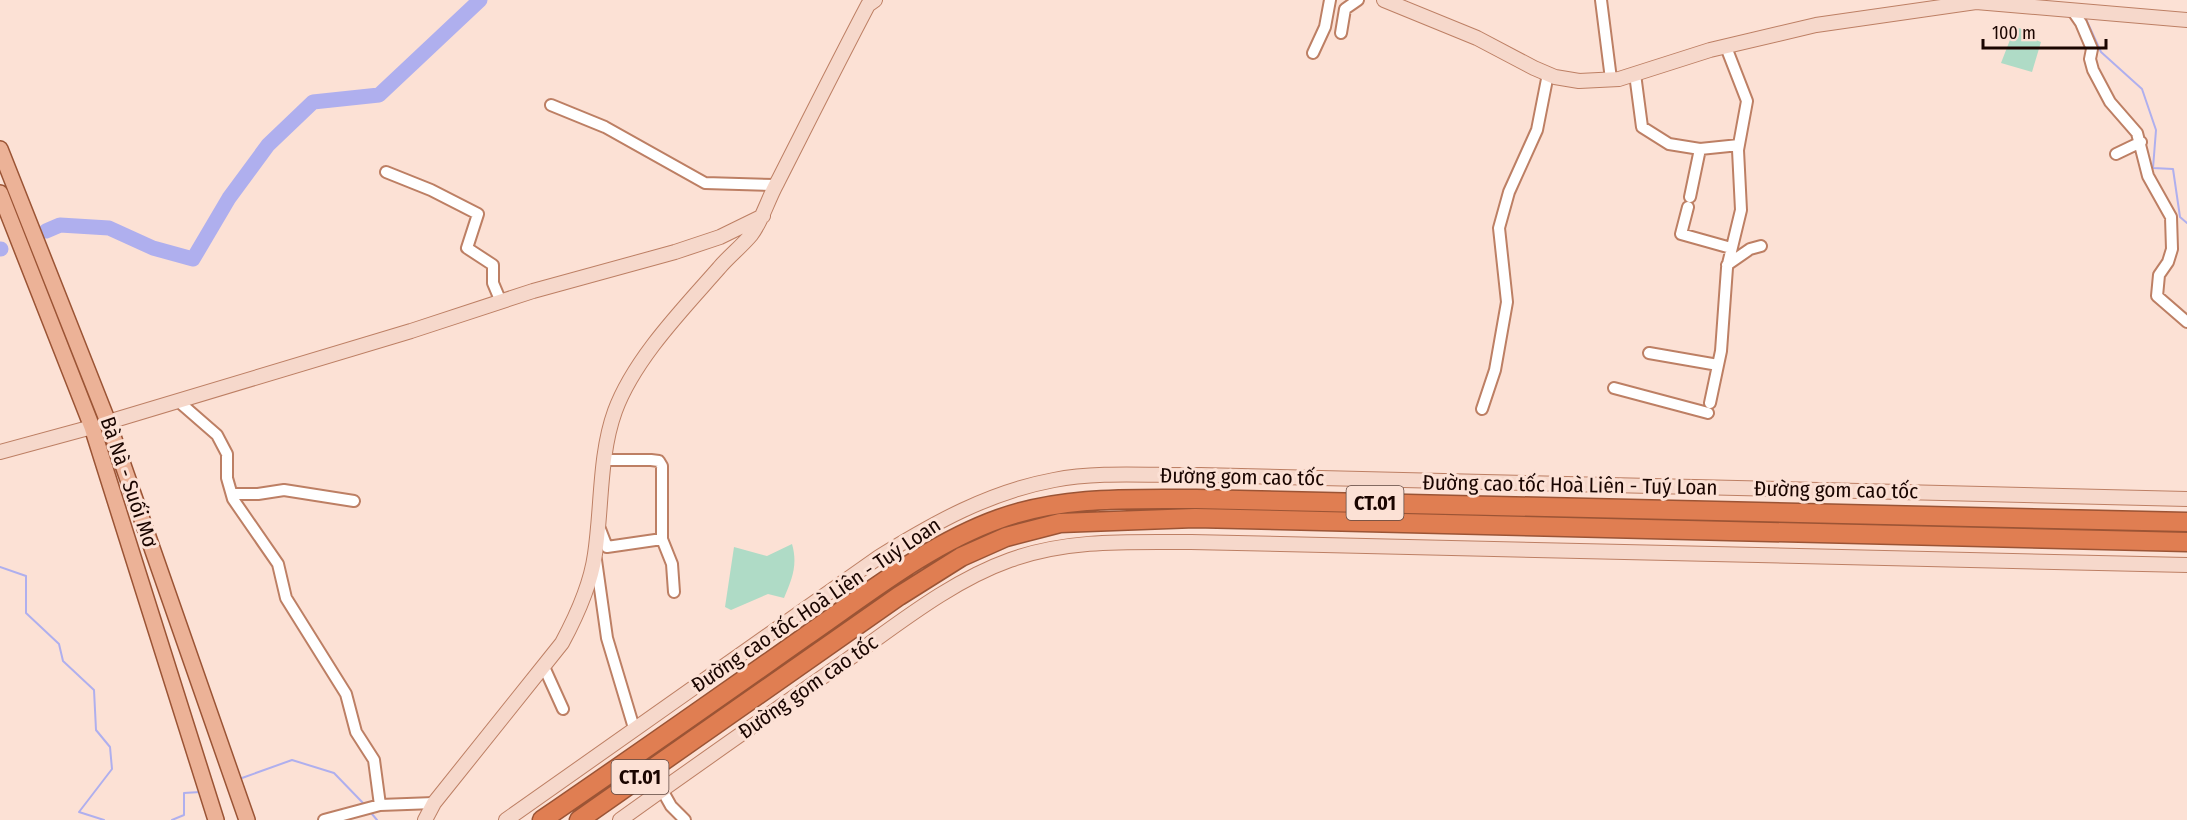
<svg xmlns="http://www.w3.org/2000/svg" width="2187" height="820" viewBox="0 0 2187 820" font-family="'Fira Sans Condensed',sans-serif">
<rect width="100%" height="100%" fill="#fce1d5"/>
<path fill="#afdbc6" d="M2015,27L2032,32L2033,39L2041,42L2032,72L2001,63Z
M792,544C798,565 792,579 784,598L768,594L731,610L725,607L734,547L767,556Z"/>
<g fill="none" stroke-linecap="round" stroke-linejoin="round">
<path stroke="#afafee" stroke-width="2" d="M2085,17L2101,52L2142,89L2156,130L2153,168L2173,169L2180,217L2187,223
M0,567L26,576V613L59,644L63,661L94,690L96,730L110,747L112,769L79,812L104,820
M242,778L292,760L334,773L363,803
M372,814L377,820
M172,820L184,815V793L200,792"/>
<path stroke="#afafee" stroke-width="15" d="M46,231L60,225L109,228L153,248L193,259L229,198L268,145L313,102L379,95L480,0
M0,249H1"/>
<g stroke="#bd7f64" stroke-width="14">
<path id="street" d="M1601,0L1611,79
M2072,10L2081,23L2092,49L2090,59L2093,70L2110,102L2137,133L2148,176L2171,217L2172,249L2168,262L2159,275L2157,296L2187,322
M1341,33L1345,9L1358,0
M1313,53L1325,27L1330,0
M1635,74L1642,127L1669,144L1700,149
M551,105L605,127L705,183L775,185
M2116,154L2141,142
M386,172L431,190L478,214L467,248L493,265V283L501,302
M1690,197L1700,149L1739,145
M1688,207L1681,234L1731,248
M1727,265L1750,249L1761,246
M1649,353L1718,365
M1614,388L1708,413
M178,401L217,435L227,454V478L233,499L278,564L286,598L346,694L356,732L374,760L380,805L434,803
M1710,403L1721,351L1727,268L1741,210L1738,150L1747,101L1726,47
M1482,409L1495,370L1507,302L1499,228L1509,192L1537,130L1548,74
M605,460H651L659,461L662,466V539L672,564L674,592
M232,494H258L284,490L354,501
M600,529L607,547L662,539
M596,560L607,638L634,728
M544,667L563,709
M662,790L671,806L685,820
M324,820L380,805"/>
</g>
<g stroke="#bd7f64" stroke-width="16">
<path id="secondary" d="M1384,0L1477,38L1534,68L1555,77L1579,81L1619,79L1710,50L1816,25L1976,2L2187,20
M108,422L411,331L533,291L675,252L720,237L763,216
M0,452L92,427
M425,820L434,803L562,643C576,617 591,584 595,554C602,508 599,455 615,411C634,359 683,309 719,268C729,256 741,247 751,235C763,219 767,201 777,183C807,124 837,64 868,5L875,0
M506,820L879,557C934,523 989,492 1054,480C1099,471 1154,476 1200,475L2187,499
M620,820C695,766 771,713 847,660C898,624 951,581 1010,560C1068,539 1130,542 1191,542L2187,565"/>
</g>
<g stroke="#9b5435" stroke-width="18">
<path id="primary" d="M0,149L108,422L247,820
M0,193L92,427L216,820"/>
</g>
<g stroke="#9b5435" stroke-width="21">
<path id="highway" d="M542,820C631,759 718,698 806,636C867,594 929,544 999,519C1062,496 1130,499 1196,499L2187,522
M579,820L899,596L961,557L1006,537L1060,523L1195,518L2187,542"/>
</g>
<use href="#street" stroke="#fff" stroke-width="10"/>
<use href="#secondary" stroke="#f6d8cb" stroke-width="14"/>
<use href="#primary" stroke="#ecb297" stroke-width="15"/>
<use href="#highway" stroke="#e07e52" stroke-width="18"/>
</g>
<g text-anchor="middle" dominant-baseline="central" stroke-width="6" stroke-linejoin="round" paint-order="stroke">
<g fill="#fce1d5" stroke="#5e4740" stroke-width="1.5">
<rect x="1346.5" y="486" width="57" height="34" rx="4.5"/>
<rect x="611.5" y="760" width="57" height="34" rx="4.5"/>
</g>
<g font-size="20" font-weight="bold" fill="#1a0500">
<text x="1375" y="503">CT.01</text>
<text x="640" y="777">CT.01</text>
</g>
<g font-size="21" fill="#1a0500" stroke="#fce1d5">
<text transform="translate(1242 477) rotate(1)">Đường gom cao tốc</text>
<text transform="translate(129 482) rotate(71)">Bà Nà - Suối Mơ</text>
<text transform="translate(1570 485) rotate(1)">Đường cao tốc Hoà Liên - Tuý Loan</text>
<text transform="translate(1836 490) rotate(1)">Đường gom cao tốc</text>
<text transform="translate(816 605) rotate(-34)">Đường cao tốc Hoà Liên - Tuý Loan</text>
<text transform="translate(808 687) rotate(-35)">Đường gom cao tốc</text>
</g>
</g>
<path d="M1983 39v9h123v-9" fill="none" stroke="#1a0500" stroke-width="3"/>
<text x="1992" y="39" font-size="18" fill="#1a0500" stroke="#fce1d5" stroke-width="4.5" paint-order="stroke">100 m</text>
</svg>
